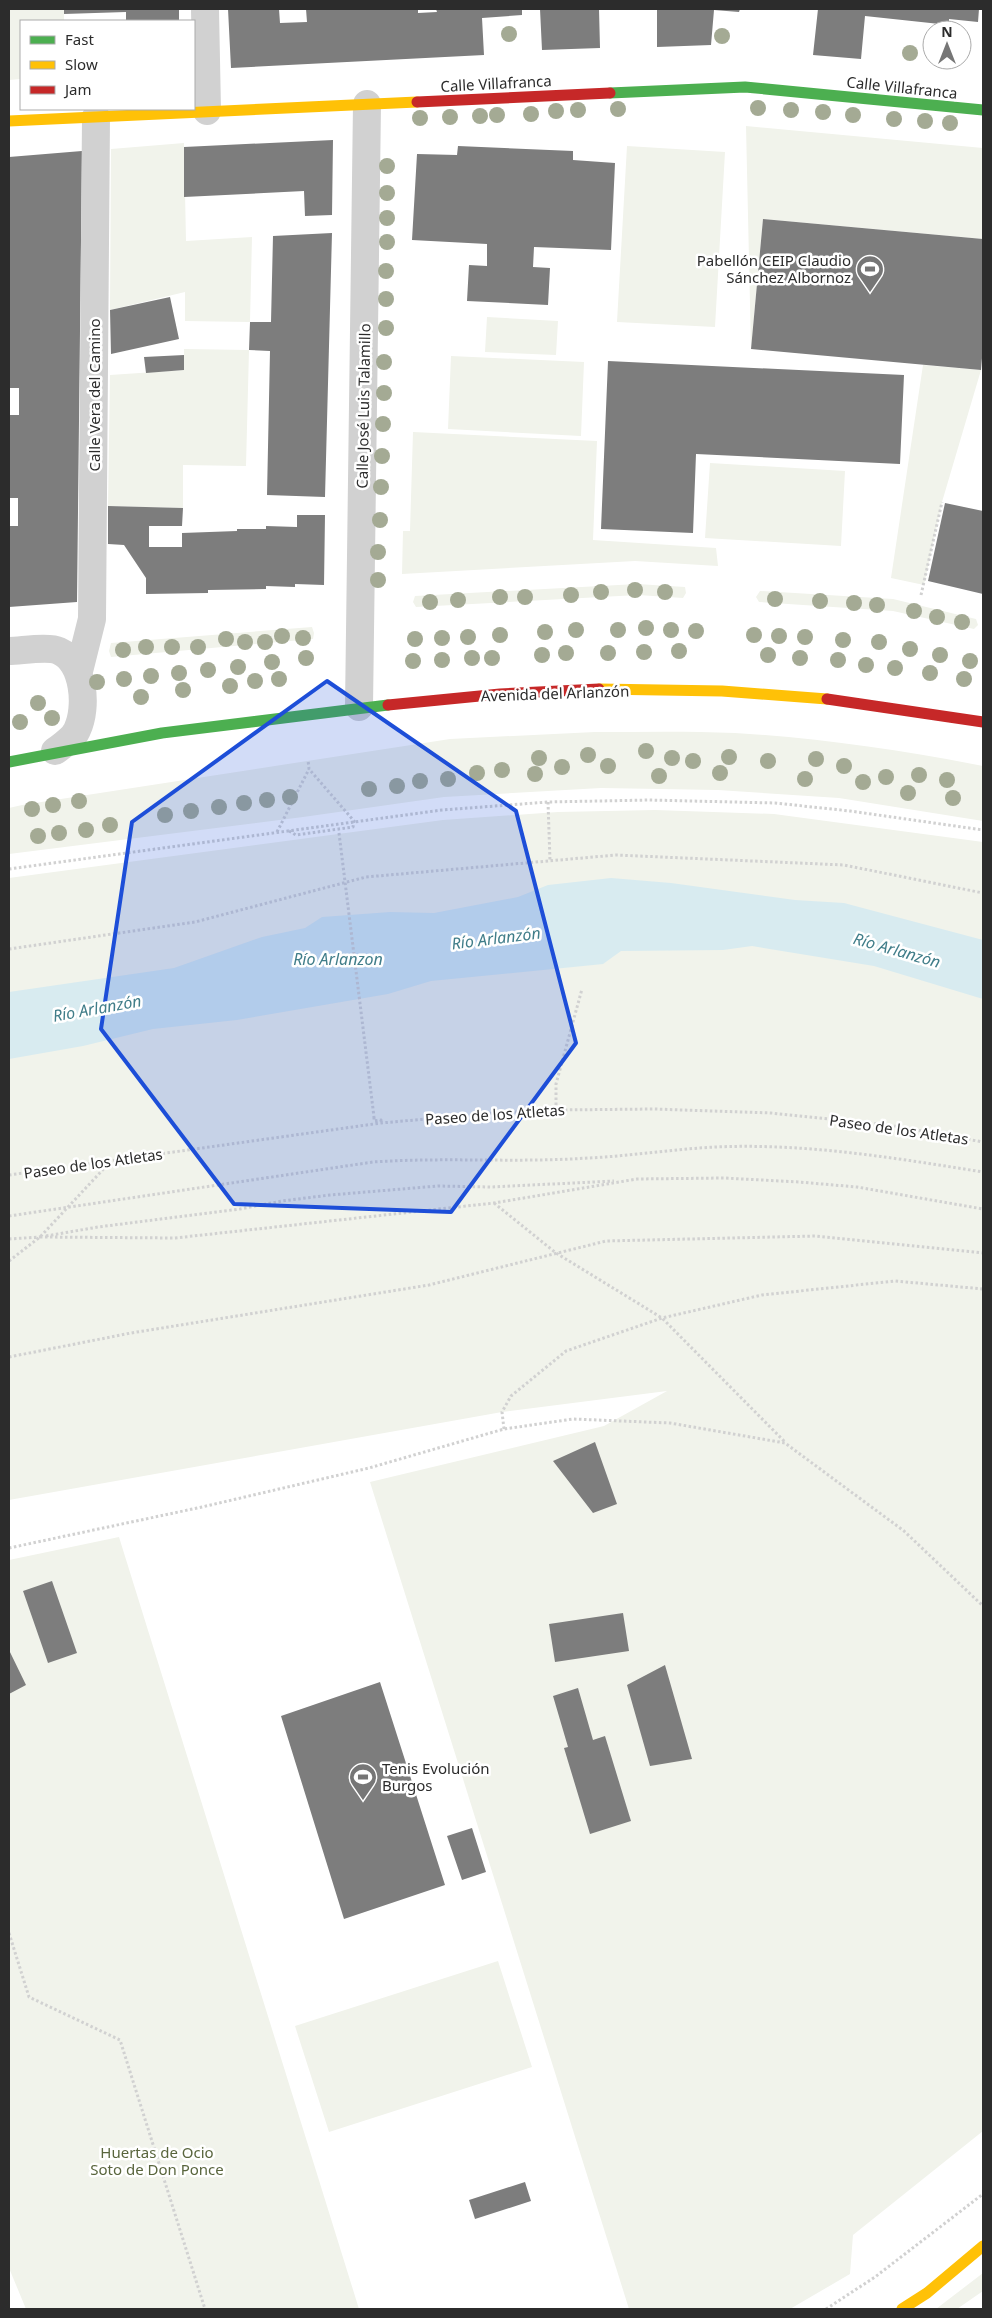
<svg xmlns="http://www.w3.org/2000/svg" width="992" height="2318" viewBox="0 0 992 2318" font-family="'Noto Sans',sans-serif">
<rect width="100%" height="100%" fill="#fff"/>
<path fill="#f1f3eb" d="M9,9H64V21H21V79L9,80Z
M746,126L983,148V239L763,219L751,349Z
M184,143L186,241L252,237L250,322L185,321V292L110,310L111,149Z
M627,146L725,152L715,327L617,322Z
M487,317L558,321L556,355L485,352Z
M184,349L249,350L246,466L183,465V508L108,506L110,375L184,370Z
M451,356L584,362L581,436L448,429Z
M923,365L981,370L942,502L924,585L891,578Z
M413,432L597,441L593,540L716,548L718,566L635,561L402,574L403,531H410Z
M710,463L845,471L841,546L705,538Z
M637,584L685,587L686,593L683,598L638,595L416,607L413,602L415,596Z
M760,591L893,599L976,619L978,625L974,629L893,611L759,602L756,597Z
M312,627L314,633L313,639L111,657L109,651L111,643Z
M595,732C642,732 689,731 735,733C819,738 901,750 983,766V821L839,798L718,790L601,788L444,797L303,817L9,854V808L22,805L450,739Z
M655,810L774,814L983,842V2131L853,2235L850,2274L790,2309H629L370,1482L604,1426L667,1391L502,1412L9,1500V878L443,820L558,812Z
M119,1537L359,2309H26L9,2268V1560Z
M498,1961L532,2067L329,2132L295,2026Z
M983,2273V2291L957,2309H936Z"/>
<path fill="#d8ebf0" d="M611,878L671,883L795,900L844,903L983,940V999L874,966L752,946L723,950L621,951L603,964L431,981L388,994L237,1020L153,1029L83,1046L9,1059V992L174,968L262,937L305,928L322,917L390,912L434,913L518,897L548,885Z"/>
<path fill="#7d7d7d" d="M64,9H179V21H126V12L64,14Z
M228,9H279L280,23L307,22L306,9H418V13L437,12L436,9H522V15L482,18L484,55L231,68Z
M540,9H599L600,48L542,50Z
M657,9H740L739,12L714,10L711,45L657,47Z
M818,9H979L978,22L949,19V25L865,16L861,59L813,55Z
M333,140L332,215L305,216L304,191L184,197V147Z
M458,146L573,151V160L615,163L611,250L534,247L533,267L550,268L548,305L467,301L469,265L487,266V244L412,240L417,154L457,155Z
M82,151L77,602L9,607V526H18V498H9V415H19V388H9V157Z
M763,219L983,239V346L981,370L751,349Z
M332,233L325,497L267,495L270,351L249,350L250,322H271L273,236Z
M170,297L179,339L111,354L110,310Z
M184,355V370L146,373L144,357Z
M608,361L904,375L900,464L696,454L693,533L601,529Z
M945,503L983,511V594L928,581Z
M108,506L183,508L182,526H149V547H182V533L237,531V529H266V526L297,527V515H325L324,585L295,584V587L266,586V589L208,590V593L146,594V578L124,545L108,544Z
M595,1442L617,1504L593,1513L553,1461Z
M52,1581L77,1653L48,1663L23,1591Z
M623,1613L629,1651L555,1662L549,1624Z
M9,1650L26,1685L9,1694Z
M665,1665L692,1759L650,1766L627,1685Z
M380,1682L445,1885L344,1919L281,1716Z
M578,1688L593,1740L605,1736L631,1821L590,1834L564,1748L568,1747L553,1696Z
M472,1828L486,1872L462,1880L447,1836Z
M525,2182L531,2201L475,2219L469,2200Z"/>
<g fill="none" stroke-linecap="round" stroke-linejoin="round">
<path stroke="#d1d1d1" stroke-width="3" stroke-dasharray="2.5 2.5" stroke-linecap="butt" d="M921,595L942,502
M548,802L550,861
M289,831L296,835L353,827L354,821L309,769L308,760
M277,832L309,769
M9,869L442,810L548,802L649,800L775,803L850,811L983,830
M9,949L195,922L366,877L616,855L844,865L983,893
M556,1110V1084L582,989
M374,1117V1121L381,1120V1123
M9,1175L381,1123L494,1113L556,1110L654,1109L771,1113L889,1125L983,1142
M494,1203L556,1253L662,1318L785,1442
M9,1216L373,1162C445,1157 517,1163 588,1158C631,1156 674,1149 716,1147C806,1143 895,1158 983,1172
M46,1236L98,1227L240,1209L282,1201L330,1195L438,1186L491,1187L614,1181
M40,1237L175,1238L494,1203L637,1179L724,1178L799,1182L857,1187L983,1209
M9,1239L40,1237
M9,1261L40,1237L111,1161
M9,1357L131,1333L429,1285L606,1241L816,1236L983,1253
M504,1429L502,1412L511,1396L566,1351L662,1318L762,1295L895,1281L983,1289
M9,1548L202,1507L369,1468L504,1429L573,1419L670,1423L785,1443L904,1531L983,1606
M9,1933L29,1997L120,2040L205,2309
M826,2309L875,2277L983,2194"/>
<path stroke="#d1d1d1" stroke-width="28" d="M205,9L207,111
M9,651C21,651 48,646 59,651C84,662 88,707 77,730C73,739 63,745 55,751
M79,671L92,619L96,117
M359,707L367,104"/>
<path stroke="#4caf50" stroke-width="11" d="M610,93L745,87L983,110
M9,762L162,733L388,705"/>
<path stroke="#ffc107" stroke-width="11" d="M9,121L417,102
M599,689L722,691L827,699
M902,2309L927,2293L983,2246"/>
<path stroke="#c62828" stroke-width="11" d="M417,102L610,93
M827,699L983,722
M388,705L500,694L599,689"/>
<path stroke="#d1d1d1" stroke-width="3" stroke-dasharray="2.5 2.5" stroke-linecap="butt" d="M339,833L374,1117"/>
</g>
<g fill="#a4aa94">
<circle cx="509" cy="34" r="8"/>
<circle cx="722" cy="36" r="8"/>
<circle cx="910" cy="53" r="8"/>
<circle cx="758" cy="108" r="8"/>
<circle cx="618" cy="109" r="8"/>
<circle cx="578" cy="110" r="8"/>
<circle cx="791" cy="110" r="8"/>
<circle cx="556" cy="111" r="8"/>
<circle cx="823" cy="112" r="8"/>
<circle cx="531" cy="114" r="8"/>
<circle cx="497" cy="115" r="8"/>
<circle cx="853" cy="115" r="8"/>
<circle cx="480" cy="116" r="8"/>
<circle cx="450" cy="117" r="8"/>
<circle cx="420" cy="118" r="8"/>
<circle cx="894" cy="119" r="8"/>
<circle cx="925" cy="121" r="8"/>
<circle cx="950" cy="123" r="8"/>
<circle cx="387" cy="166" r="8"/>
<circle cx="387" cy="193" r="8"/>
<circle cx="387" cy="218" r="8"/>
<circle cx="387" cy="242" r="8"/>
<circle cx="386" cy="271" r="8"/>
<circle cx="386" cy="299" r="8"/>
<circle cx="386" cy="328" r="8"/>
<circle cx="384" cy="362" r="8"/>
<circle cx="384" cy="393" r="8"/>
<circle cx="383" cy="424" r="8"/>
<circle cx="382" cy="456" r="8"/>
<circle cx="381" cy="487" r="8"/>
<circle cx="380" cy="520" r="8"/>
<circle cx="378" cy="552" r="8"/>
<circle cx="378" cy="580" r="8"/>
<circle cx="635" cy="590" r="8"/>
<circle cx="601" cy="592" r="8"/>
<circle cx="665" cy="592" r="8"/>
<circle cx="571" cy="595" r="8"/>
<circle cx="500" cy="597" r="8"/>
<circle cx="525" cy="597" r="8"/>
<circle cx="775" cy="599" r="8"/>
<circle cx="458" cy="600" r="8"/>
<circle cx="820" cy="601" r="8"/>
<circle cx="430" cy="602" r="8"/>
<circle cx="854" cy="603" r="8"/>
<circle cx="877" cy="605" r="8"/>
<circle cx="914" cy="611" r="8"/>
<circle cx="937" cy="617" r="8"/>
<circle cx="962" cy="622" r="8"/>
<circle cx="646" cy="628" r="8"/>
<circle cx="576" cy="630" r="8"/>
<circle cx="618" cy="630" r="8"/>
<circle cx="671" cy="630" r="8"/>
<circle cx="696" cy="631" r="8"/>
<circle cx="545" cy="632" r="8"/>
<circle cx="500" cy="635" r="8"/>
<circle cx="754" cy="635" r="8"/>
<circle cx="282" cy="636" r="8"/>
<circle cx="779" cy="636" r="8"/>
<circle cx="468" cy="637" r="8"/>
<circle cx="805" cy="637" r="8"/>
<circle cx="303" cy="638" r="8"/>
<circle cx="442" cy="638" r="8"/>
<circle cx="226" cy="639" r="8"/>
<circle cx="415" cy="639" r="8"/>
<circle cx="843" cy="640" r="8"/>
<circle cx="245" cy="642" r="8"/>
<circle cx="265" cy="642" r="8"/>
<circle cx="879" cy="642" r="8"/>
<circle cx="146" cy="647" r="8"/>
<circle cx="172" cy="647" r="8"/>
<circle cx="198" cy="647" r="8"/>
<circle cx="910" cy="649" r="8"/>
<circle cx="123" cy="650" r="8"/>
<circle cx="679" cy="651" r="8"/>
<circle cx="644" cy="652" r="8"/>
<circle cx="566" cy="653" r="8"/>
<circle cx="608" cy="653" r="8"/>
<circle cx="542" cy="655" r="8"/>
<circle cx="768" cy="655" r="8"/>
<circle cx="940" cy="655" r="8"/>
<circle cx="306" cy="658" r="8"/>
<circle cx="472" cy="658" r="8"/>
<circle cx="492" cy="658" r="8"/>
<circle cx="800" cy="658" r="8"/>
<circle cx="442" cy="660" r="8"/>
<circle cx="838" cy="660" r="8"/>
<circle cx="413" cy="661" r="8"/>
<circle cx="970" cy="661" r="8"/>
<circle cx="272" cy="662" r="8"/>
<circle cx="866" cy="665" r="8"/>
<circle cx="238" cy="667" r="8"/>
<circle cx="895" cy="668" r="8"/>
<circle cx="208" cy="670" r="8"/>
<circle cx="179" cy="673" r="8"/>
<circle cx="930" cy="673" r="8"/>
<circle cx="151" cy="676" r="8"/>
<circle cx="124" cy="679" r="8"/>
<circle cx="279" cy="679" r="8"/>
<circle cx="964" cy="679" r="8"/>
<circle cx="255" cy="681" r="8"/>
<circle cx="97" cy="682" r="8"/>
<circle cx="230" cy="686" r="8"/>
<circle cx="183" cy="690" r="8"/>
<circle cx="141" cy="697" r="8"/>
<circle cx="38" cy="703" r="8"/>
<circle cx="52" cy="718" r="8"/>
<circle cx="20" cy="722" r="8"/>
<circle cx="646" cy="751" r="8"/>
<circle cx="588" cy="755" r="8"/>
<circle cx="729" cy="757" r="8"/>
<circle cx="539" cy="758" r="8"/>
<circle cx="672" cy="758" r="8"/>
<circle cx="816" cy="759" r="8"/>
<circle cx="693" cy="761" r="8"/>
<circle cx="768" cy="761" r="8"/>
<circle cx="608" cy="766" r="8"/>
<circle cx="844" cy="766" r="8"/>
<circle cx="562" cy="767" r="8"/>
<circle cx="502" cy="770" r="8"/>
<circle cx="477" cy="773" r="8"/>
<circle cx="720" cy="773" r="8"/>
<circle cx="535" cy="774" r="8"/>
<circle cx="919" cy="775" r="8"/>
<circle cx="659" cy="776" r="8"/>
<circle cx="886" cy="777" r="8"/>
<circle cx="448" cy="779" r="8"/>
<circle cx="805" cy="779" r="8"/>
<circle cx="947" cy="780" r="8"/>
<circle cx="420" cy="781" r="8"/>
<circle cx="863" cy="782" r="8"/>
<circle cx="397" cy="786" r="8"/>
<circle cx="369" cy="789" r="8"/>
<circle cx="908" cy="793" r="8"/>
<circle cx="290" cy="797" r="8"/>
<circle cx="953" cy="798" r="8"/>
<circle cx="267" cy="800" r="8"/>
<circle cx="79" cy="801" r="8"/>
<circle cx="244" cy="803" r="8"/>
<circle cx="53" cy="805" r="8"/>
<circle cx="219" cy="807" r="8"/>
<circle cx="32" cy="809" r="8"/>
<circle cx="191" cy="811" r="8"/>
<circle cx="165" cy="815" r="8"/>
<circle cx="110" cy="825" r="8"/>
<circle cx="86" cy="830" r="8"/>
<circle cx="59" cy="833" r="8"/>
<circle cx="38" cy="836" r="8"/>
</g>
<path fill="#1d4ed8" fill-opacity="0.2" stroke="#1d4ed8" stroke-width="4" stroke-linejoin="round" d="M327,681L516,811L576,1043L451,1212L234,1204L101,1029L132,822Z"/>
<defs>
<g id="stadium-pin" transform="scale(1.4375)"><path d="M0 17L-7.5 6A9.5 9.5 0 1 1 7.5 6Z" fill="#767676" stroke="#fff"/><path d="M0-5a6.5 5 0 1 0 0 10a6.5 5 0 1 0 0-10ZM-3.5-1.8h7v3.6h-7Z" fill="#fff"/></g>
</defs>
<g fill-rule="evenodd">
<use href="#stadium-pin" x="870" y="269"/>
<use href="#stadium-pin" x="363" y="1777"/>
</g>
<g text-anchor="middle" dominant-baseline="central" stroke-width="5" stroke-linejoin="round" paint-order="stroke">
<g font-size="15" fill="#2c2c2c" stroke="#fff">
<text transform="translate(496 83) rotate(-3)">Calle Villafranca</text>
<text transform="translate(902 87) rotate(6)">Calle Villafranca</text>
<text transform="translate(94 395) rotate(-90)">Calle Vera del Camino</text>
<text transform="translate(363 406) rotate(-89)">Calle José Luis Talamillo</text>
<text transform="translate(555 693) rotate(-2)">Avenida del Arlanzón</text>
<text transform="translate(495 1114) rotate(-4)">Paseo de los Atletas</text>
<text transform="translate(899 1129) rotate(8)">Paseo de los Atletas</text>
<text transform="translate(93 1163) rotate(-8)">Paseo de los Atletas</text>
</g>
<g font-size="15" fill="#2c2c2c" stroke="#fff" text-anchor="end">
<text x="851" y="260">Pabellón CEIP Claudio<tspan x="851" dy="17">Sánchez Albornoz</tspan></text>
<text x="382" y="1768" text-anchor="start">Tenis Evolución<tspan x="382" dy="17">Burgos</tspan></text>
</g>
<g font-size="15" fill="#59653d" stroke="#fff">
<text x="157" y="2152">Huertas de Ocio<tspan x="157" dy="17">Soto de Don Ponce</tspan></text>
</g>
<g font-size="16" font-style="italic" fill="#407d89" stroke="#fff">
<text transform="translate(496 938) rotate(-7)">Río Arlanzón</text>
<text transform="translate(897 950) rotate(16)">Río Arlanzón</text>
<text x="338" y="959">Río Arlanzon</text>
<text transform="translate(97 1008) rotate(-10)">Río Arlanzón</text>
</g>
</g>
<rect width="992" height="2318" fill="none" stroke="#2c2c2c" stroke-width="20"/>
<rect x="20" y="20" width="175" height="90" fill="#ffffff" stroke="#ababab"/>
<rect x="30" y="36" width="25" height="8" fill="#4caf50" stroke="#ababab"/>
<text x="65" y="45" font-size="15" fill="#2c2c2c">Fast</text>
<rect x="30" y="61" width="25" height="8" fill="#ffc107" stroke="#ababab"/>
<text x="65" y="70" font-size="15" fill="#2c2c2c">Slow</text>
<rect x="30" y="86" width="25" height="8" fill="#c62828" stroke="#ababab"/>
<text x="65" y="95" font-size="15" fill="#2c2c2c">Jam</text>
<g transform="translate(947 45)"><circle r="24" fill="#ffffff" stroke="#ababab"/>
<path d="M0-4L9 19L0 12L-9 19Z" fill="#767676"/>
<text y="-8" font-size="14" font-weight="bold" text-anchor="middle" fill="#2c2c2c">N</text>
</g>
</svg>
